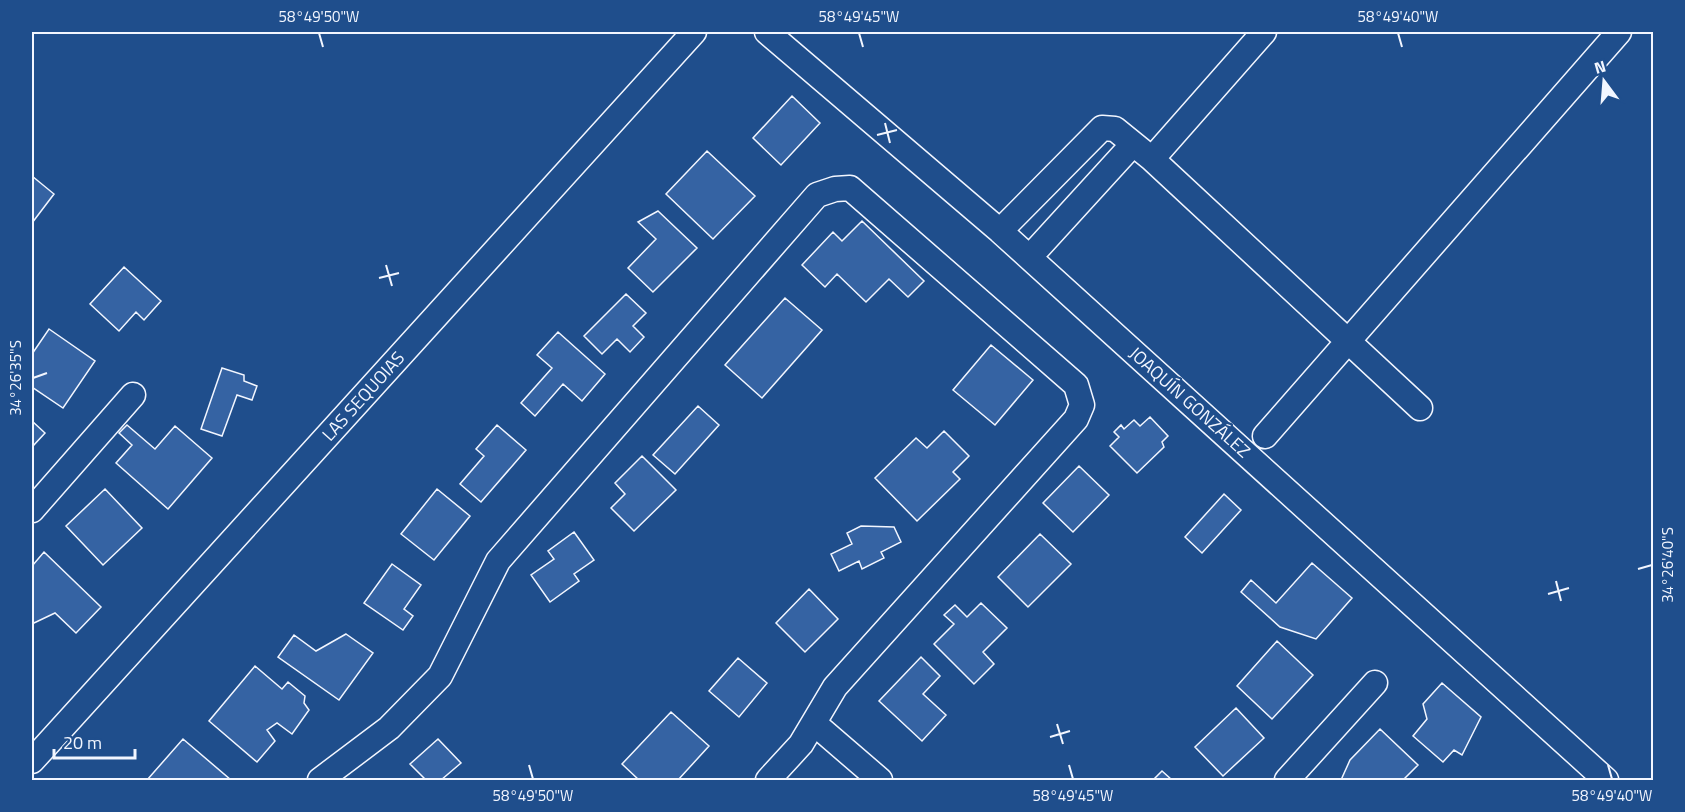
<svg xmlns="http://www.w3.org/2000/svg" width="1685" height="812" viewBox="0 0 1685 812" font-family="'Titillium Web',sans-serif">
<rect width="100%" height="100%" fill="#1f4e8c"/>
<path fill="#3563a3" stroke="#f2f6ff" stroke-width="1.5" d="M792,96L820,123L781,165L753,138Z
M707,151L755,196L713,239L666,194Z
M32,176L54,194L32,223Z
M658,211L697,248L653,292L628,268L656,239L638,222Z
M862,221L924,281L908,297L889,279L866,302L837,274L825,287L802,265L833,232L842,241Z
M124,267L161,301L144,320L136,312L119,331L90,304Z
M626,294L646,313L633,326L644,337L630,352L617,339L602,354L584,336Z
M785,298L822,330L762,398L725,365Z
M49,329L95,361L63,408L32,387V354Z
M558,332L605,374L582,401L563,384L535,416L521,403L552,368L537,355Z
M991,345L1033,380L995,425L953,390Z
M222,368L244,375V381L257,386L252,400L237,395L222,436L201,429Z
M698,406L719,425L675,474L653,455Z
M1150,417L1168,436L1162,442L1164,447L1137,473L1110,446L1119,437L1114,432L1121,425L1124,429L1134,420L1140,426Z
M32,421L45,433L32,447Z
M127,425L155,449L175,426L212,458L168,509L116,463L132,445L119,433Z
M497,425L526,450L481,502L460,484L484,456L476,449Z
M944,431L969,456L953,472L960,479L917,521L875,478L916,438L927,448Z
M642,456L676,490L634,531L611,508L625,494L615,483Z
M1079,466L1109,495L1073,532L1043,503Z
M105,489L142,528L103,565L66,526Z
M437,489L470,516L434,560L401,534Z
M1224,494L1241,510L1202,553L1185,537Z
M861,526L894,527L901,542L881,552L884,558L862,569L859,561L839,571L831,554L852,544L847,533Z
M574,532L594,560L574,574L579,581L550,602L531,575L554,559L548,551Z
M1040,534L1071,564L1028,607L998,577Z
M44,552L101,607L76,633L55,613L34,623L32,620V566Z
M1312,563L1352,598L1316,639L1280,627L1241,592L1251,580L1276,603Z
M392,564L421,585L404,609L413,616L403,630L364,603Z
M809,589L838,619L805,652L776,623Z
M981,603L1007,628L983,652L994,664L974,684L934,644L954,624L944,615L955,605L967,617Z
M346,634L373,653L339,700L278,657L294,635L316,651Z
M1277,641L1313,675L1272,719L1237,686Z
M921,657L940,676L923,694L946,715L922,741L879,701Z
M738,658L767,683L739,717L709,691Z
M255,666L282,689L288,682L305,696L304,703L309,710L292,734L277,723L267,730L275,741L257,762L209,721Z
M1442,683L1481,717L1462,755L1454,750L1443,762L1413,736L1427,719L1423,704Z
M1236,708L1264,738L1223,776L1195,747Z
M671,712L709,746L678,780H639L622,764Z
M1380,729L1418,765L1403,780H1341L1350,760Z
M183,739L231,780H147Z
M438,739L461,763L441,780H426L410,764Z
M1162,771L1172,780H1153Z"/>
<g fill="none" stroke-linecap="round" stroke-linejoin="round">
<g stroke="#f2f6ff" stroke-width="27">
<path id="street" d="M767,32L1000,231L1606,780
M1152,159L1264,32
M1000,231L1102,128L1115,129L1152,159L1420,408
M1038,248L1133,144
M1265,436L1619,32
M32,510L133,395
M815,724L880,780
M32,761L694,32
M320,780L389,728L440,676L498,561L817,195L835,189L850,188L1076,385L1082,405L1076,419L835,687L801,744L768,780
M1287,780L1375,683"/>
</g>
<use href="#street" stroke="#1f4e8c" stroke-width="24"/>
</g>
<path fill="none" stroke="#f2f6ff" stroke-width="2" d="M319,33L323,47M859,33L863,47M1398,33L1402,47M885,123L890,143M877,135L897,130M386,265L392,286M379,278L399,273M33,378L47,373M1638,569L1652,565M1556,581L1561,601M1548,594L1569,588M1057,724L1063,744M1050,737L1070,731M529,765L533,779M1069,765L1073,779M1608,765L1612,779"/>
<g text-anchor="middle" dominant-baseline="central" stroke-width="4.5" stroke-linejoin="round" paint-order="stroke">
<g font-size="18" fill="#f2f6ff" stroke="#1f4e8c">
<text transform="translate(363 396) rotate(-48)">LAS SEQUOIAS</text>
<text transform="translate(1190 402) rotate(42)">JOAQUÍN GONZÁLEZ</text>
</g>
</g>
<rect width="1685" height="812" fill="none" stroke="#1f4e8c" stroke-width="66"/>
<g transform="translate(1604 81) rotate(344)" stroke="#1f4e8c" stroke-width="4.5" paint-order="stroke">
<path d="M0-4.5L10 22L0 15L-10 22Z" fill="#f2f6ff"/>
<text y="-9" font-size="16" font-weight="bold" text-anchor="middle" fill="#f2f6ff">N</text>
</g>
<path d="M54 749v9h81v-9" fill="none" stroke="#f2f6ff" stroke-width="3"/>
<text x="63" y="749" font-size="18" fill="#f2f6ff" stroke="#1f4e8c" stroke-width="4.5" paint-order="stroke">20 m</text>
<rect x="33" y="33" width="1619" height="746" fill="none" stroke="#f2f6ff" stroke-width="2"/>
<g font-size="15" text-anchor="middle" fill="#f2f6ff">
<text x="319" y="22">58°49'50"W</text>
<text x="859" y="22">58°49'45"W</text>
<text x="1398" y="22">58°49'40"W</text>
<text transform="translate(16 378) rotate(-90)" y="5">34°26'35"S</text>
<text transform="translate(1668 565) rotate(-90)" y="5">34°26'40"S</text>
<text x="533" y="801">58°49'50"W</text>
<text x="1073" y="801">58°49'45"W</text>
<text x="1612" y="801">58°49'40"W</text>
</g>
</svg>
